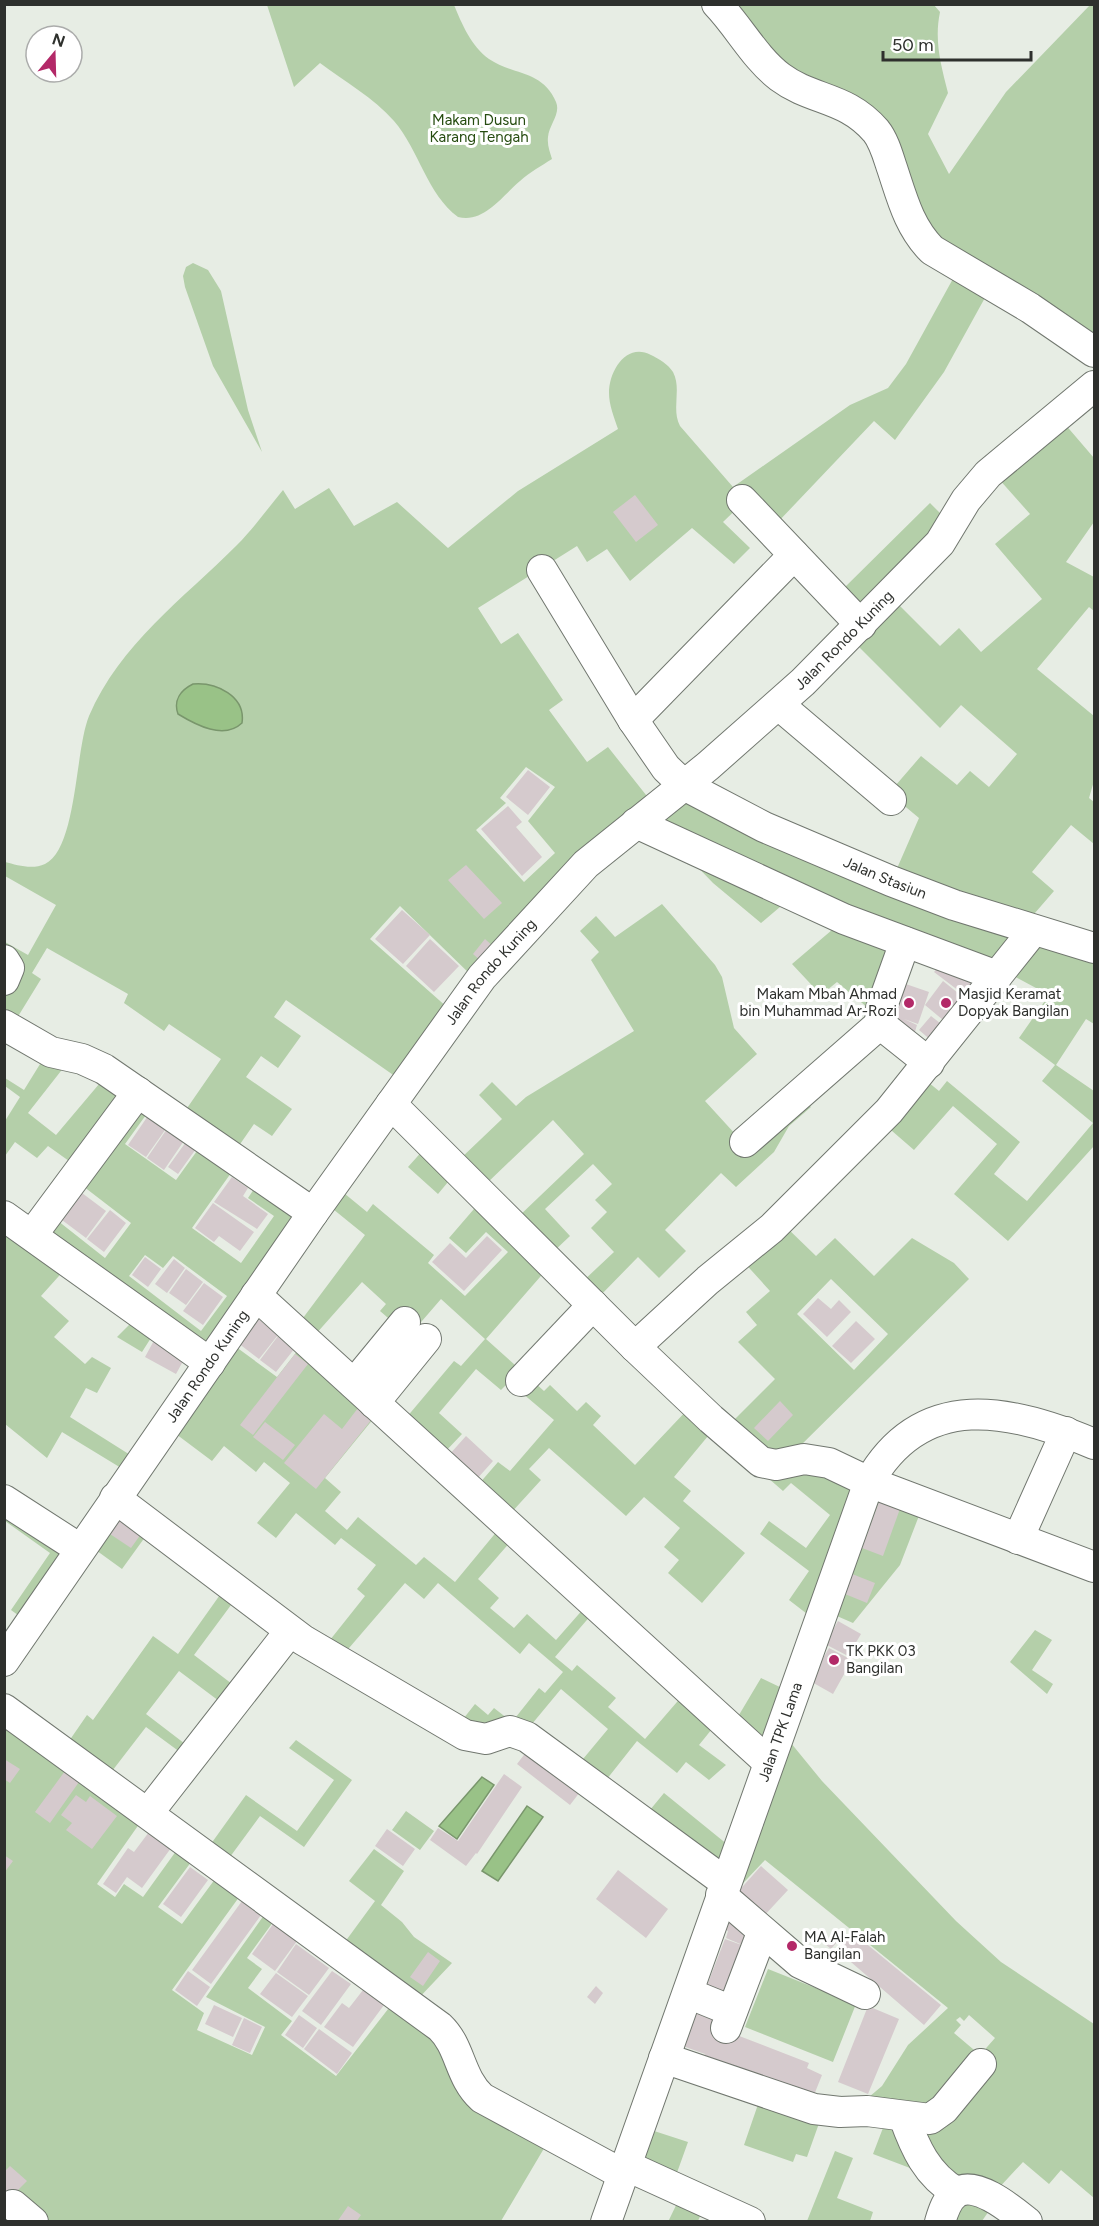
<svg xmlns="http://www.w3.org/2000/svg" width="1099" height="2226" viewBox="0 0 1099 2226" font-family="Figtree,sans-serif">
<rect width="100%" height="100%" fill="#e7ede4"/>
<path fill="#b4cfa9" fill-rule="evenodd" d="M267,5H454C462,24 471,46 489,59C512,75 543,70 556,102C561,114 549,125 548,137C547,145 550,152 552,159C541,166 530,172 520,181C503,195 484,224 458,217C427,194 419,150 394,121C374,98 344,81 320,63L294,87Z
M717,5H934L940,12C934,41 941,65 948,93L928,134L949,174L1006,92L1090,5H1094V352L992,285L944,372L895,440L874,421L777,523L750,496L723,522L750,548L734,564L692,528L630,581L607,549L587,562L577,546L478,608L501,644L518,633L563,700L549,710L587,762L608,747L650,800L473,977L400,906L370,939L448,1008L399,1079L286,1000L274,1017L301,1036L278,1068L261,1056L246,1077L292,1109L272,1136L254,1124L236,1150L183,1114L221,1059L169,1024L164,1031L124,1003L128,994L47,948L32,973L41,979L14,1023L5,1016V942L28,955L56,905L5,876V862C17,865 32,870 45,864C77,849 75,750 89,716C120,644 183,599 237,545C254,528 268,508 283,490L295,509L329,488L354,526L397,502L448,548L518,491L618,429C614,417 609,405 609,393C609,370 627,342 651,355C659,359 668,364 673,372C682,389 671,409 680,426L733,487L850,405L888,388L906,364L960,266L932,250L887,151ZM526,767L555,787L528,821L555,853L524,882L476,830L506,803L500,798Z
M193,263L208,270L221,291L248,410L262,452L213,366L185,287L183,276L186,267Z
M1064,423L1094,458V522L1066,562L1094,577V611L1089,607L1037,669L1094,716V781L1089,798L1094,802V844L1071,825L1032,872L1054,891L1028,921L895,873L919,818L889,793L921,756L957,785L970,771L989,787L1017,754L961,705L940,728L855,643L895,601L940,646L959,628L981,652L1042,599L995,544L1030,514L998,478Z
M930,503L945,518L861,614L840,592Z
M688,799L1094,957V1024L1086,1019L1056,1065L1094,1091V1146L1008,1241L954,1194L997,1144L953,1106L914,1150L884,1124L923,1078L939,1091L947,1081L1020,1142L994,1174L1027,1201L1093,1123L1042,1081L1055,1065L1019,1038L1049,995L1008,973L654,823Z
M684,853L787,901L761,923L713,883Z
M662,904L715,965L722,977L734,1028L757,1054L705,1101L747,1147L802,1098L811,1107L789,1126L774,1152L736,1187L721,1173L665,1230L686,1251L659,1278L638,1257L597,1299L581,1283L614,1252L591,1228L607,1212L595,1200L612,1184L593,1164L545,1209L570,1236L552,1253L517,1218L584,1154L553,1120L485,1185L459,1160L502,1119L479,1095L492,1082L516,1106L526,1097L634,1031L591,960L599,952L580,931L596,916L615,937Z
M839,924L897,947L874,1013L837,982L821,995L792,964Z
M45,1056L68,1062L28,1113L56,1135L105,1077L129,1094L76,1166L48,1146L37,1158L15,1142L5,1156V1121L20,1097L5,1086V1078L24,1090Z
M141,1101L151,1108L125,1144L176,1180L202,1144L302,1214L207,1351L42,1233L53,1217L105,1258L131,1223L79,1183ZM231,1173L254,1189L248,1198L274,1216L241,1263L192,1228ZM145,1255L163,1268L173,1256L227,1296L201,1331L129,1276Z
M425,1148L453,1176L438,1194L408,1167Z
M339,1189L367,1212L373,1204L434,1255L428,1263L465,1296L508,1252L486,1232L466,1253L449,1238L480,1202L547,1269L486,1339L544,1391L550,1385L577,1411L586,1402L601,1416L593,1425L635,1465L689,1408L713,1430L674,1477L691,1491L683,1501L745,1553L702,1603L668,1573L679,1560L664,1547L680,1528L644,1497L626,1516L549,1448L529,1469L541,1480L510,1514L478,1485L498,1462L510,1471L554,1420L509,1382L501,1390L476,1369L439,1413L462,1434L444,1453L406,1418L454,1361L461,1366L485,1339L441,1299L409,1336L380,1311L386,1304L362,1282L315,1335L300,1322L365,1235L328,1205Z
M4,1207L67,1267L41,1296L69,1321L54,1337L85,1364L92,1357L111,1368L97,1393L86,1388L70,1417L135,1458L126,1471L62,1432L47,1458L5,1424Z
M783,1224L816,1256L835,1238L874,1276L912,1238L954,1263L969,1279L795,1451L773,1455L728,1426L775,1379L738,1342L757,1325L746,1312L770,1291L742,1260ZM831,1279L888,1334L854,1370L797,1314Z
M137,1317L156,1330L142,1352L117,1337Z
M232,1344L277,1377L298,1350L374,1418L325,1478L341,1492L325,1511L347,1530L358,1517L416,1565L424,1557L455,1582L498,1530L511,1541L478,1579L499,1598L490,1608L514,1628L527,1614L556,1640L585,1607L592,1614L555,1657L572,1671L577,1665L616,1698L608,1707L645,1739L683,1695L716,1724L699,1745L726,1765L709,1780L686,1762L677,1773L637,1741L603,1784L578,1765L608,1729L561,1689L527,1730L498,1724L460,1723L475,1704L488,1715L494,1708L512,1722L539,1688L545,1693L563,1672L529,1643L520,1654L438,1583L424,1599L405,1583L343,1655L326,1645L365,1596L357,1589L376,1565L341,1538L335,1545L296,1513L276,1538L257,1523L290,1483L264,1462L256,1472L224,1446L212,1461L172,1431Z
M753,1465L803,1470L859,1486L811,1617L789,1600L809,1571L760,1534L769,1521L806,1548L830,1515L791,1483L783,1491Z
M872,1495H927L900,1565L853,1623L830,1613Z
M4,1509L68,1551L22,1618L11,1610L50,1553L5,1521Z
M119,1510L148,1533L122,1569L93,1548Z
M222,1592L234,1601L194,1655L240,1690L227,1707L179,1671L146,1714L193,1750L188,1758L146,1727L109,1775L67,1744L87,1715L93,1720L153,1636L178,1654Z
M1035,1630L1052,1640L1032,1670L1053,1684L1047,1694L1010,1662Z
M761,1678L784,1689L763,1746L736,1720Z
M4,1719L142,1820L97,1884L115,1897L124,1884L143,1897L179,1847L194,1858L158,1907L182,1924L218,1875L242,1893L172,1990L204,2013L197,2030L252,2055L265,2027L206,1997L267,1911L276,1918L247,1958L262,1969L248,1988L292,2021L281,2035L336,2076L392,2004L426,2030L546,2145L501,2221H5Z
M786,1737L822,1781L956,1921L1001,1962L1094,2024V2198L1061,2170L1049,2184L1023,2162L996,2191L955,2185L873,2154L891,2107L869,2097L882,2086L908,2045L948,2008L765,1860L731,1896ZM969,2015L995,2038L980,2055L954,2033L961,2025L956,2020L960,2017L964,2021Z
M296,1740L352,1780L304,1847L260,1816L227,1861L208,1848L246,1795L297,1831L334,1780L289,1748Z
M664,1793L728,1845L719,1871L645,1816Z
M406,1811L434,1831L420,1850L392,1830Z
M374,1849L404,1871L381,1905L402,1922L414,1937L452,1963L416,2001L342,1946L375,1901L349,1881Z
M768,1969L856,2004L833,2062L745,2027Z
M764,2087L827,2101L807,2157L796,2154L793,2162L744,2145Z
M648,2129L688,2142L674,2181L636,2163Z
M835,2151L853,2158L837,2198L873,2212L870,2221H807Z
M680,2197L704,2207L698,2221L668,2222Z
M957,2199L993,2205L982,2221H959L948,2214Z"/>
<path fill="#99c287" stroke="#79966c" stroke-width="1.5" d="M193,684C216,682 246,696 242,723C224,740 196,725 178,714C173,700 181,690 193,684Z
M482,1777L494,1785L457,1839L439,1826Z
M527,1806L543,1817L498,1881L482,1871Z"/>
<path fill="#d5cacd" d="M635,495L658,525L636,542L613,512Z
M528,770L550,787L528,815L506,797Z
M508,806L522,822L516,827L542,857L522,876L481,829Z
M466,865L502,903L484,919L448,880Z
M402,910L430,935L403,964L375,939Z
M430,939L459,966L434,992L406,966Z
M485,939L496,949L483,963L473,954Z
M943,961L972,982L963,994L934,972Z
M943,981L968,1001L949,1025L925,1005Z
M900,982L929,992L918,1024L904,1019L917,1025L914,1035L886,1025Z
M931,1016L945,1027L933,1042L919,1030Z
M152,1110L170,1123L146,1157L128,1145Z
M171,1123L188,1135L164,1170L147,1158Z
M188,1139L198,1146L178,1174L168,1167Z
M232,1177L248,1188L243,1196L268,1214L257,1229L214,1202Z
M78,1190L106,1211L86,1238L58,1217Z
M213,1203L254,1232L240,1251L219,1236L214,1242L195,1228Z
M110,1210L126,1223L104,1252L87,1239Z
M487,1236L502,1250L464,1291L432,1262L450,1243L466,1258Z
M145,1257L161,1269L148,1287L132,1275Z
M174,1259L185,1268L167,1293L155,1284Z
M186,1269L203,1282L186,1305L169,1293Z
M204,1283L223,1297L203,1325L183,1311Z
M818,1298L831,1309L839,1300L851,1312L827,1337L803,1314Z
M257,1318L278,1335L259,1359L238,1343Z
M856,1321L875,1339L851,1363L832,1346Z
M157,1335L188,1352L176,1374L145,1357Z
M278,1336L295,1348L276,1372L260,1360Z
M295,1354L308,1364L253,1435L240,1425Z
M780,1401L793,1415L768,1441L754,1428Z
M358,1408L372,1419L316,1489L284,1463L324,1414L342,1429Z
M265,1422L295,1445L283,1460L253,1437Z
M466,1436L493,1461L476,1480L449,1455Z
M880,1499L901,1506L883,1556L862,1548Z
M117,1517L141,1534L131,1548L107,1532Z
M847,1572L875,1583L867,1603L840,1592Z
M838,1621L861,1634L848,1656L825,1644Z
M829,1648L852,1660L833,1694L810,1681Z
M530,1747L583,1788L570,1805L517,1764Z
M4,1759L20,1769L10,1783L4,1779Z
M65,1771L79,1782L50,1823L35,1812Z
M504,1774L522,1787L477,1854L476,1853L466,1866L430,1840L438,1828L458,1841Z
M76,1795L86,1802L90,1796L117,1816L92,1849L66,1830L72,1823L61,1815Z
M387,1829L415,1849L403,1866L375,1846Z
M149,1832L171,1848L142,1888L127,1877L116,1893L103,1884L128,1848L134,1852Z
M4,1855L13,1861L4,1873Z
M761,1866L788,1890L762,1918L736,1894Z
M190,1867L208,1880L181,1917L163,1904Z
M618,1870L668,1909L646,1938L596,1899Z
M242,1901L261,1915L211,1984L192,1970Z
M728,1918L752,1931L745,1946L726,1938L728,1931L722,1928Z
M273,1924L297,1941L275,1971L252,1954Z
M836,1931L842,1936L831,1949L825,1944Z
M852,1932L941,2005L924,2025L837,1950Z
M725,1939L750,1948L728,2007L699,1996L705,1981L708,1983Z
M296,1944L329,1968L309,1995L277,1972Z
M428,1952L440,1961L423,1986L410,1977Z
M188,1971L210,1987L197,2006L175,1990Z
M332,1971L351,1984L321,2025L302,2011Z
M276,1973L308,1996L292,2017L260,1994Z
M596,1986L603,1993L595,2004L587,1997Z
M363,1990L384,2005L353,2047L324,2027L342,2003L349,2008Z
M698,1999L723,2008L716,2027L809,2063L807,2068L822,2075L814,2095L702,2063L705,2054L680,2045Z
M214,2005L242,2018L233,2037L205,2024Z
M868,2006L899,2019L868,2094L838,2082Z
M299,2015L317,2028L303,2048L285,2035Z
M244,2018L262,2027L250,2053L232,2045Z
M319,2029L352,2053L337,2074L304,2049Z
M10,2166L27,2181L4,2204V2172Z
M348,2206L361,2215L356,2222H337Z"/>
<g fill="none" stroke-linecap="round" stroke-linejoin="round">
<g stroke="#71776f" stroke-width="32">
<g id="minor">
<path d="M717,4C739,27 755,58 780,77C812,101 846,96 876,131C884,141 888,156 892,168C902,198 909,227 932,250L1030,308L1094,352"/>
<path d="M742,500L861,625"/>
<path id="s1" d="M542,570L633,720L666,768L684,785L764,827L891,881L954,905L1094,948"/>
<path d="M779,705L891,800"/>
<path d="M633,720L794,555"/>
<path d="M636,823L844,919L997,976"/>
<path d="M905,942L881,1009L880,1024L929,1063"/>
<path d="M4,960L9,968L4,980"/>
<path d="M4,1025L51,1052L82,1059L104,1069L313,1213"/>
<path d="M391,1104L635,1347L711,1419L761,1462L776,1465L804,1459L829,1463L869,1482L1094,1567"/>
<path d="M745,1142L880,1024"/>
<path d="M4,1216L210,1363"/>
<path d="M32,1235L138,1092"/>
<path d="M256,1295L768,1762"/>
<path d="M635,1347L708,1280L772,1228L889,1111L1033,931"/>
<path d="M521,1381L593,1305"/>
<path d="M354,1384L405,1322"/>
<path d="M374,1403L426,1339"/>
<path d="M115,1498L303,1640L465,1735L486,1739L510,1731L527,1737L725,1882"/>
<path d="M4,1500L80,1549"/>
<path d="M1018,1539L1066,1432"/>
<path id="s2" d="M4,1661L313,1213L482,977L586,864L708,766L803,682L940,543L966,500L988,474L1094,386"/>
<path d="M4,1709L440,2027C461,2047 459,2077 482,2098L624,2175"/>
<path d="M148,1813L290,1631"/>
<path d="M721,1895L800,1963L865,1994"/>
<path d="M695,1996L732,2011"/>
<path d="M726,2028L762,1933"/>
<path d="M664,2058L814,2109L840,2112L867,2111L930,2119L944,2109L981,2064"/>
<path d="M904,2117C915,2148 927,2175 956,2192"/>
<path d="M627,2166L750,2222"/>
<path d="M13,2205L33,2222"/>
<path id="s3" d="M606,2222L869,1482C922,1388 1012,1409 1094,1444"/>
<path d="M940,2222C943,2212 947,2199 956,2193C975,2179 1012,2210 1027,2222"/>
</g>
</g>
<use href="#minor" stroke="#fff" stroke-width="30"/>
</g>
<g fill="#b32968" stroke="#fff" stroke-width="2">
<circle cx="909" cy="1003" r="6"/>
<circle cx="946" cy="1003" r="6"/>
<circle cx="834" cy="1660" r="6"/>
<circle cx="792" cy="1946" r="6"/>
</g>
<g text-anchor="middle" dominant-baseline="central" stroke-width="6" stroke-linejoin="round" paint-order="stroke">
<g font-size="15" fill="#264c10" stroke="#fff">
<text x="479" y="120">Makam Dusun<tspan x="479" dy="17">Karang Tengah</tspan></text>
</g>
<g font-size="15" fill="#2e302d" stroke="#fff">
<text stroke="none"><textPath href="#s2" startOffset="1330">Jalan Rondo Kuning</textPath></text>
<text stroke="none"><textPath href="#s1" startOffset="480">Jalan Stasiun</textPath></text>
<text stroke="none"><textPath href="#s2" startOffset="844">Jalan Rondo Kuning</textPath></text>
<text stroke="none"><textPath href="#s2" startOffset="358">Jalan Rondo Kuning</textPath></text>
<text stroke="none"><textPath href="#s3" startOffset="520">Jalan TPK Lama</textPath></text>
</g>
<g font-size="15" fill="#2e302d" stroke="#fff" text-anchor="start">
<text x="897" y="994" text-anchor="end">Makam Mbah Ahmad<tspan x="897" dy="17">bin Muhammad Ar-Rozi</tspan></text>
<text x="958" y="994">Masjid Keramat<tspan x="958" dy="17">Dopyak Bangilan</tspan></text>
<text x="846" y="1651">TK PKK 03<tspan x="846" dy="17">Bangilan</tspan></text>
<text x="804" y="1937">MA Al-Falah<tspan x="804" dy="17">Bangilan</tspan></text>
</g>
</g>
<rect width="1099" height="2226" fill="none" stroke="#2e302d" stroke-width="12"/>
<g transform="translate(54 54) rotate(19)"><circle r="28" fill="#ffffff" stroke="#abacab" stroke-width="1.5"/>
<path d="M0-4.5L10 22L0 15L-10 22Z" fill="#b32968"/>
<text y="-9" font-size="16" font-weight="bold" text-anchor="middle" fill="#2e302d">N</text>
</g>
<path d="M883 51v9h148v-9" fill="none" stroke="#2e302d" stroke-width="3"/>
<text x="892" y="51" font-size="18" fill="#2e302d" stroke="#ffffff" stroke-width="4.5" paint-order="stroke">50 m</text>
</svg>
